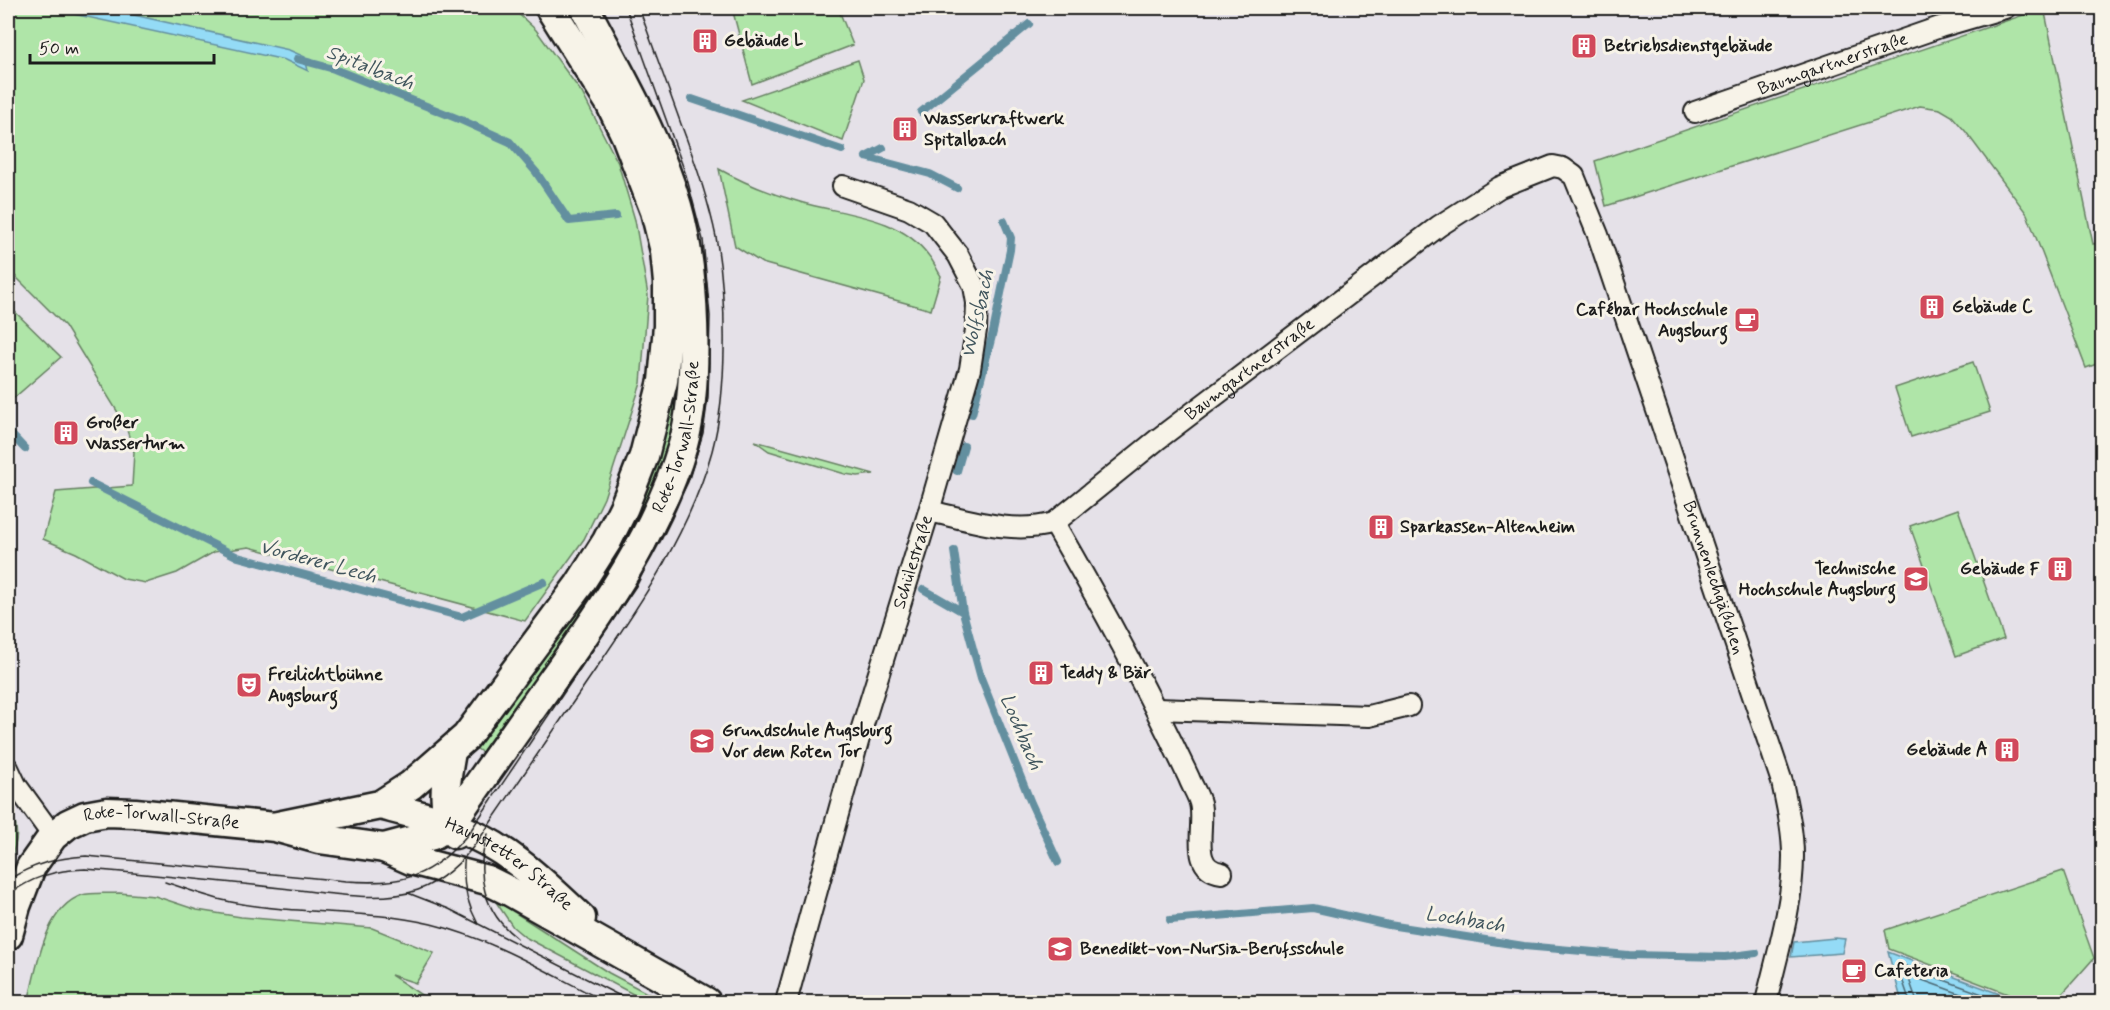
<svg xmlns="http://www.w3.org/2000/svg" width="2110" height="1010" viewBox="0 0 2110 1010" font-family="Mynerve,sans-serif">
<rect width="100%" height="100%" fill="#e5e1e8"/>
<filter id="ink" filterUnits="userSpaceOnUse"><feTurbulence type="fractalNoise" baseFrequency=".0167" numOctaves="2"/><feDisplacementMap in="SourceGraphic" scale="12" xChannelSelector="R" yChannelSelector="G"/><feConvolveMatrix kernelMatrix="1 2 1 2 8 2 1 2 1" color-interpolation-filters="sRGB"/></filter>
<g filter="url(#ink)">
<path fill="#afe5a8" stroke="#668062" stroke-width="1.5" d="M8,8H512L536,30L582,93L618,163L635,220L648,295L641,383L604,498L584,539L525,621L249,547L214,552L177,573L146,583L124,579L76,553L43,539L56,492L132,486L134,452L125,424L65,326L8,269Z
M732,8H838L853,45L752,84Z
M2044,8L2093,244L2102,242V362L2086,368L2027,214L1966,132L1952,116L1940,109L1920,106L1606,206L1595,161Z
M858,60L864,79L843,141L742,100Z
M719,169C744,183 771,194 800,202C844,215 899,215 929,256C934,262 937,270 941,276L931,310L762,263L735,246Z
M8,305L61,357L8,403Z
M1973,362L1990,412L1911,437L1895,388Z
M676,393L677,394C676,405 676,416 674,426C671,448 662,467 653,487C612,585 541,665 483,753L473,746L507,703L673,394Z
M755,441L874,474L858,476L845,474L769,451Z
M1958,509L2004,639L1956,656L1910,526Z
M11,809C21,837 16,842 8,869V813Z
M2063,871L2094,958L2055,1002H2029L1889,949L1885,930Z
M119,893L155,896L197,910L241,917L372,928L434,953L416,983L391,975L432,1002H28C37,968 44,908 82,895C93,892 108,894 119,893Z
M494,899L609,973L664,1002H648L525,937L513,927Z"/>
<path fill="#94dbf6" stroke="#648f9f" stroke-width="1.5" d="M46,8H103L289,50L305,57L308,71L285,60Z
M1835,938L1845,939L1842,953L1791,957L1794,942Z
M1888,952L2021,1002H1915L1901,999Z"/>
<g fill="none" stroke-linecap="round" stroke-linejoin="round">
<path stroke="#4c6873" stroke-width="1.5" d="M1910,1002L1898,967L1900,964L2004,1002
M1917,1002L1909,979L1911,976L1983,1002"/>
<path stroke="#648f9f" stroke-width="8" d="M297,59L334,69L461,120L510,142L536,172L569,221L616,216
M692,99L842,150
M921,112L1029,24
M866,157L930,174L957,188
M866,157L883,148
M972,414L993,332L1010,250L1011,238L1004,221
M8,431L25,449
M957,471L964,446
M91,483L238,557L462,617L544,582
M954,551L963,612L981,678L1031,803L1058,862
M923,589L963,612
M1170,920L1313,908L1389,925L1524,946L1629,955L1725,957L1756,953"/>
<g stroke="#1c1c1c" stroke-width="24">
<g id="minor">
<path id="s1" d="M1695,112L1940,27L2005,8"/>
<path id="s2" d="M929,511C970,520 1013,535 1054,523L1158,439L1439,226L1500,187L1553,166L1563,168L1574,176L1598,235L1782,782C1787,806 1793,831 1793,856C1793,905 1777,955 1766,1002"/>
<path d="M1054,523C1102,606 1148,691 1189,778C1192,786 1198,795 1200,803C1206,826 1188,869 1222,873"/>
<path d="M1156,709L1369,716L1409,706"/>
<path d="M8,768L16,785L53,836"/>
<path id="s3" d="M786,1002L861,731L929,511L970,369L976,330L977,303L974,286L958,255L933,223L909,209L843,186"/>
</g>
</g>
<g stroke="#1c1c1c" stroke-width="33">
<g id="secondary">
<path d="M451,752C446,780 440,808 455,834"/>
<path id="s4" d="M380,805C403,811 428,817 451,825C505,845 540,879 581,918"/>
<path d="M278,826L380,805L411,785L466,737L579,585L607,541L624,507L644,456L663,381L668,326V283L665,251L655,211L626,136L610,103L550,8"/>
<path d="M384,848L411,860L487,880L511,892L706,1002"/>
<path id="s5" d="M8,935L16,906L31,867L53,836L68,824L85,816L107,812L135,813L275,827L319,839L384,848L433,835L450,825C484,776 518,728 553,679C604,608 658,531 683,445C700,383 695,268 677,206C657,136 618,72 585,8"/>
</g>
</g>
<use href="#minor" stroke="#f7f3e8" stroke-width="20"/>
<use href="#secondary" stroke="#f7f3e8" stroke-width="28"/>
<path stroke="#1c1c1c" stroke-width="1.5" d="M488,834C474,873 484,913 517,938
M465,855C461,880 466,902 478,924
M8,880C33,864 56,858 86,856L346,881C403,885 431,878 469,833L638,583L688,482L703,433L708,397L710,316L703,240L686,175L626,8
M165,882C187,889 209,898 231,902C297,915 366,909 431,924C493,939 550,974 606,1002
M408,893L449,909L632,1002
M8,895C32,877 55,870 85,869C151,874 216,881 281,888C322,892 379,904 418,890C445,880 464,860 480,838C517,784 554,730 591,676C639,606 689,534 712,451C728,391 727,298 716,237C708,198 695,161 681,124C667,85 653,46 639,8"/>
</g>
</g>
<defs>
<g id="building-square" transform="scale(1.35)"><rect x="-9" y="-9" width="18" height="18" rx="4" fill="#d1495b" stroke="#f7f3e8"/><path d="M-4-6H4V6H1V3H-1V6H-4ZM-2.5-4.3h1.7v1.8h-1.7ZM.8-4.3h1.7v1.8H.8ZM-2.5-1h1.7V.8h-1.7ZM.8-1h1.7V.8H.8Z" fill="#fff"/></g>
<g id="cafe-square" transform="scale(1.35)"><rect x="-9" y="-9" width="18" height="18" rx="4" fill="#d1495b" stroke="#f7f3e8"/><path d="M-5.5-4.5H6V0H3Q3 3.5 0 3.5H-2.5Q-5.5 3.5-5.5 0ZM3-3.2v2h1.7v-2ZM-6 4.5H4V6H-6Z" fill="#fff"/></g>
<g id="university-square" transform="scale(1.35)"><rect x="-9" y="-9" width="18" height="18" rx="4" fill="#d1495b" stroke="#f7f3e8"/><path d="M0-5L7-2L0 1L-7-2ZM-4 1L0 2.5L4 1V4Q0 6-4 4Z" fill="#fff"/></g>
<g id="theatre-square" transform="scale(1.35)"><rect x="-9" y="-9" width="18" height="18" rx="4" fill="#d1495b" stroke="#f7f3e8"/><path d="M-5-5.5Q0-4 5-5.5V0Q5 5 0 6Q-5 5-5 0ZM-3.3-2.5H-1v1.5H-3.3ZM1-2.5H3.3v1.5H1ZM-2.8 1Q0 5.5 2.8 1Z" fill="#fff"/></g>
<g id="school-square" transform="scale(1.35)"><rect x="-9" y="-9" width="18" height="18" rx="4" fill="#d1495b" stroke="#f7f3e8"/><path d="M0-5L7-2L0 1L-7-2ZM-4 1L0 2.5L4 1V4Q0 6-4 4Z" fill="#fff"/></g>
</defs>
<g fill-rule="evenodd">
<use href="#building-square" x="705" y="41"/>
<use href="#building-square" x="1584" y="46"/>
<use href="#building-square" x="905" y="129"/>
<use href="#building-square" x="1932" y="307"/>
<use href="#cafe-square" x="1747" y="320"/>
<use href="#building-square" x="66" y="433"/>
<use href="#building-square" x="1381" y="527"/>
<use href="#building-square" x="2060" y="569"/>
<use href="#university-square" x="1916" y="579"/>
<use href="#building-square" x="1041" y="673"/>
<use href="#theatre-square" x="249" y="685"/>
<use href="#school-square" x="702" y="741"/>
<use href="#building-square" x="2007" y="750"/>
<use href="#school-square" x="1060" y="949"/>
<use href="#cafe-square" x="1854" y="971"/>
</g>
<g text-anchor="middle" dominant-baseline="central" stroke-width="6" stroke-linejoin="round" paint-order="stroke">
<g font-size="18" font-weight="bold" fill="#1c1c1c" stroke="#f7f3e8" text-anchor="start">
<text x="724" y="41">Gebäude L</text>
<text x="1604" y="46">Betriebsdienstgebäude</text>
<text x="924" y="119">Wasserkraftwerk<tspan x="924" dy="21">Spitalbach</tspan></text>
<text x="1952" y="307">Gebäude C</text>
<text x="1728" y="310" text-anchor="end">Cafébar Hochschule<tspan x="1728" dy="21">Augsburg</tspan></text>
<text x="86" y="423">Großer<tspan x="86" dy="21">Wasserturm</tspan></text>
<text x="1400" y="527">Sparkassen-Altenheim</text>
<text x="1896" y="569" text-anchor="end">Technische<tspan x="1896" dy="21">Hochschule Augsburg</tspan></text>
<text x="2040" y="569" text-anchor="end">Gebäude F</text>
<text x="1060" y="673">Teddy &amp; Bär</text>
<text x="268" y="675">Freilichtbühne<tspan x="268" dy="21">Augsburg</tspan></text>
<text x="722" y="731">Grundschule Augsburg<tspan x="722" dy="21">Vor dem Roten Tor</tspan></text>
<text x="1988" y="750" text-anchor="end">Gebäude A</text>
<text x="1080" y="949">Benedikt-von-Nursia-Berufsschule</text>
<text x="1874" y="971">Cafeteria</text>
</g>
<g font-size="18" fill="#1c1c1c" stroke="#f7f3e8">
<text stroke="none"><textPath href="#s1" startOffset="146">Baumgartnerstraße</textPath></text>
<text stroke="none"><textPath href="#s2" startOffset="376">Baumgartnerstraße</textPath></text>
<text stroke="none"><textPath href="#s5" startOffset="975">Rote-Torwall-Straße</textPath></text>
<text stroke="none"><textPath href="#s3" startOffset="458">Schülestraße</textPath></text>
<text stroke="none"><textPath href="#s2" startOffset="1192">Brunnenlechgäßchen</textPath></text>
<text stroke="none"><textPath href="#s5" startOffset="225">Rote-Torwall-Straße</textPath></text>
<text stroke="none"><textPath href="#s4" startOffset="144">Haunstetter Straße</textPath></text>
</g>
<g font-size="20" font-style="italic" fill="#40555d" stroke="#f7f3e8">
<text transform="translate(370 68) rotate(21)">Spitalbach</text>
<text transform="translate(978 314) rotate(-77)">Wolfsbach</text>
<text transform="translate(318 562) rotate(15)">Vorderer Lech</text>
<text transform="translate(1021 732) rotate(67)">Lochbach</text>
<text transform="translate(1465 920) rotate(9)">Lochbach</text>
</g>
</g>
<rect width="2110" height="1010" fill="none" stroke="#f7f3e8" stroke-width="30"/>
<rect x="15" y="15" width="2080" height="980" fill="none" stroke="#1c1c1c" stroke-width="2" filter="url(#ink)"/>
<path d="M30 54v9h184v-9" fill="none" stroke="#1c1c1c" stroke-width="3"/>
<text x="39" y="54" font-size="18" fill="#1c1c1c" stroke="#f7f3e8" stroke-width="4.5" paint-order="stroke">50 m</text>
</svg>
